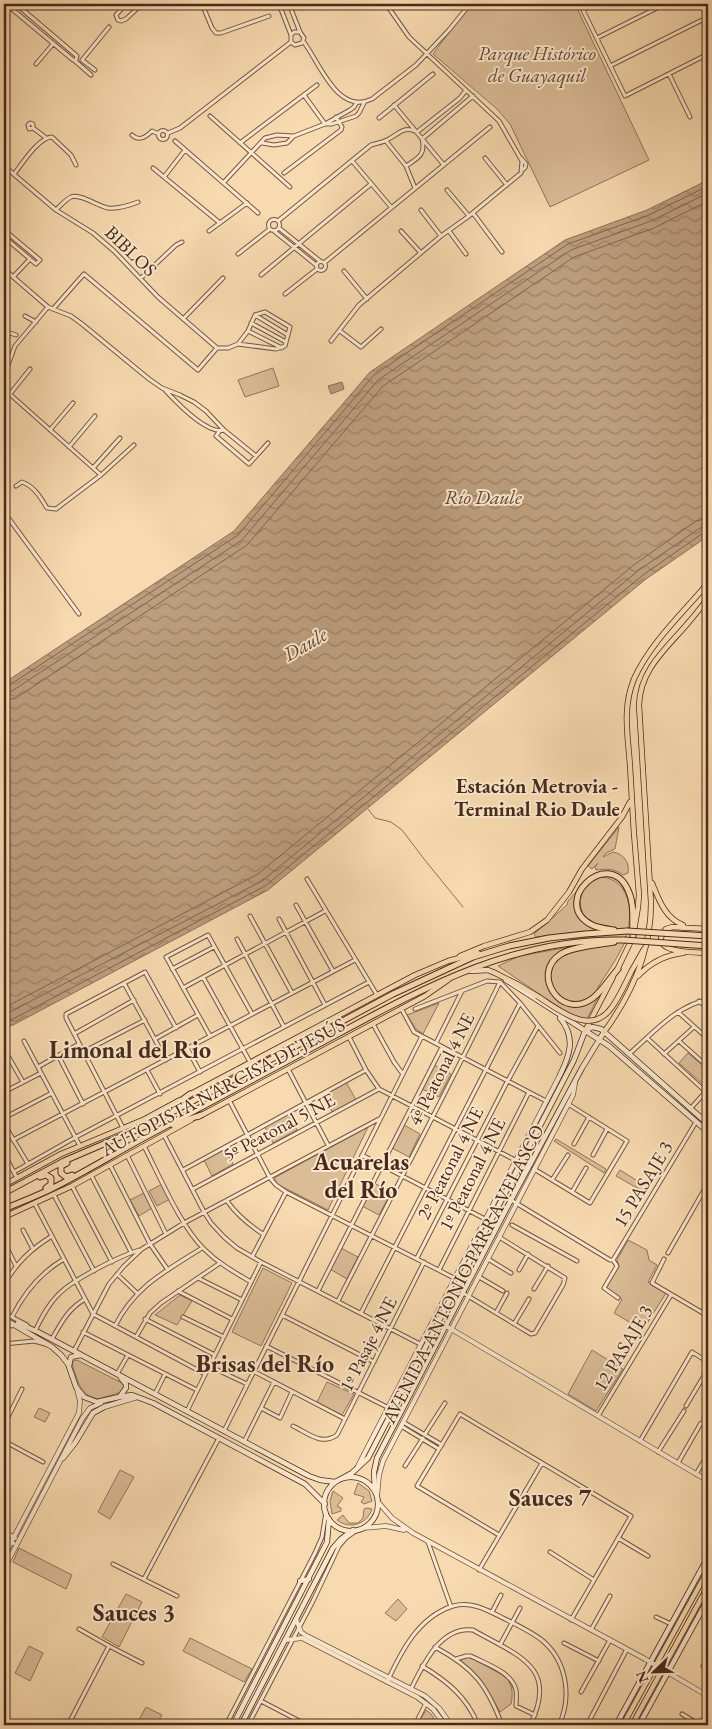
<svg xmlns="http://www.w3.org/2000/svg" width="712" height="1729" viewBox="0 0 712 1729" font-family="'EB Garamond',serif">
<defs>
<pattern id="water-waves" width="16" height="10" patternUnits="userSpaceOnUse" patternTransform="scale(1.25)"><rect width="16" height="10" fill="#bc9e7e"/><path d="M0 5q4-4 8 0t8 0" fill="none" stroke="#9b8166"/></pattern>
</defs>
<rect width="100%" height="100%" fill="#f8dab0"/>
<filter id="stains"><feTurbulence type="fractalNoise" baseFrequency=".004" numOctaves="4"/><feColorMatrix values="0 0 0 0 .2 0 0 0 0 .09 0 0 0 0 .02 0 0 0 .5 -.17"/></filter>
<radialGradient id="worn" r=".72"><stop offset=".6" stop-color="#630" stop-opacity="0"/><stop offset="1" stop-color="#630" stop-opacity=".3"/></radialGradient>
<path fill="#dabc97" stroke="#92735a" d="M470,4H575L649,160L550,207L510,124L497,109L433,54Z
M273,368L279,386L245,397L238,380Z
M619,827L615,849L606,853L603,857L613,852C624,854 630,863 628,873L623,875C614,868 606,869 596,870L595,867L598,863L592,869L588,866Z
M601,877C634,879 634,922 623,946C616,961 605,975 597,989L598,997L587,1019L569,1014L498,966L519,956L586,944L585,931L536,937L534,934L567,905L568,901L576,892L575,907L577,914L582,912C577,895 584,883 601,877Z
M439,1003L423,1034L416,1029L407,1015Z
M688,1053L708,1070V1084L706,1087L679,1063Z
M434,1065L451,1074L439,1097L422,1089Z
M346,1082L356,1100L332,1112L323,1094Z
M288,1114L297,1130L273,1143L265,1127Z
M404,1125L420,1134L409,1157L392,1148Z
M368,1127L328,1210L277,1184L274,1178Z
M556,1139L606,1169L604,1173L554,1141Z
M225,1149L233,1164L212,1176L204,1160Z
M620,1170L649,1188L646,1193L616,1176Z
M374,1183L391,1192L379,1215L362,1206Z
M162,1184L170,1199L157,1206L149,1191Z
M144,1193L152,1208L139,1216L130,1200Z
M628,1240L647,1250L649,1260L657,1265L648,1282L666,1293L643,1330L614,1313L622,1299L606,1288L619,1266L617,1260Z
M341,1248L358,1257L347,1279L330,1269Z
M263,1268L292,1283L261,1346L232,1332Z
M180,1295L192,1301L177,1325L155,1315Z
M592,1350L623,1369L596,1411L568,1394Z
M77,1360L122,1383L124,1387L122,1392L98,1399C83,1396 79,1386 75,1373C73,1368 72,1366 73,1361Z
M327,1382L354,1394L342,1415L317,1402Z
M39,1408L50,1413L45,1422L34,1417Z
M120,1470L134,1477L110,1519L98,1512Z
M358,1483L369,1491L372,1501L364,1504L361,1502L364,1497L354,1494Z
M333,1491L343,1498L337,1506L341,1508V1511L332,1514L330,1501Z
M367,1508L372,1509C367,1524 350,1530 337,1520L343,1515L349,1523H358L363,1518L364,1509Z
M19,1548L72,1575L66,1589L13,1562Z
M126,1594L142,1602L119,1647L102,1637Z
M398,1599L407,1609L396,1621L385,1613Z
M190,1638L252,1669L244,1682L183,1651Z
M29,1646L43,1653L30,1681L15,1673Z
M465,1657L472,1658L506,1677C513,1686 513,1694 511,1704L500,1712L486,1688L458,1660Z
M146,1707L162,1715L156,1725H136Z
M426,1710L431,1714L438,1725H417Z"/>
<path fill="url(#water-waves)" stroke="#8e7057" d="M708,180V536L646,579L268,890L13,1025L4,1027V683L234,531L370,372L565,240L647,210Z
M342,382L344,389L331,394L328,386Z"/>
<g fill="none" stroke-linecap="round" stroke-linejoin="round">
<path stroke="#82644d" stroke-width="1" d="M4,687L8,686L238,535L374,375L568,244L649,215L708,186
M4,693L12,691L242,540L378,380L571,250L651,221L708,193
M4,701L16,698L247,545L383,386L574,257L654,228L708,201
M4,1008L258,874L635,564L696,521L708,518
M4,1015L262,881L639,570L700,528L708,526
M4,1022L11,1020L265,886L643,575L703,533L708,532"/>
<path stroke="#8e7057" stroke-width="1" d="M368,809L375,818L391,822L402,830L424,859L463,907"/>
<g stroke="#755641" stroke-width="5">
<path id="minor" d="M6,4L73,60H76L77,56L16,4
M126,4L116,15L118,20L121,21L126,19L142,4
M202,4L212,28L216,33H221L269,16
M279,4L291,35
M289,4L300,32L304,38L302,43L295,45L291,42V35L294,32H300
M580,4L625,96L708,54
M583,10L595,4
M597,38L665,4
M303,41C319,61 337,116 372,99L416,65L449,30L470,4
M82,60L109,27
M82,60L95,70
M75,61L91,75
M36,64L53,44
M610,66L708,17
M669,74L690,117
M304,95L325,124
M394,105L443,164
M210,116L290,187
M379,118L433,74
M326,124H332L356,116L359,113L364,103
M33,128L29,129L28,125L30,123L33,124V128L45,137
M158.5 135a4.5 4.5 0 1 1 9 0a4.5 4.5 0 1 1-9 0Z
M168,133L180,128L291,42
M132,135C139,142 146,137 152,131L159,134
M175,141L258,213
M386,141L406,166L415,188
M240,143L317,85
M262,143L274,145L287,143L294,136L325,124L350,110L354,107L357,102
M485,158L507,185
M521,158L526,164L525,168L522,170
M353,162L391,207
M4,166L56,210L93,233L114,251L158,297L217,348H228L238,344
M406,166C418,158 426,155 422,139L473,96
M153,168L220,223
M284,173L341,130L342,127L336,117
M14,174C22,164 39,137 52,137L71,155L76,165
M164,177L185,150
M224,182L265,138L277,135L293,136
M447,190L469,216
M56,210C60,206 66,199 71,197C79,193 98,206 108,208C119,209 128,206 138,202
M421,210L441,236
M473,213L502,252
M268.5 225a5.5 5.5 0 1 1 11 0a5.5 5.5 0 1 1-11 0Z
M278,221L371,145C376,143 382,143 387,140C398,135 403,125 417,132L460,98L466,90
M279,228L320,261
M4,230L40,260L36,264L4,237
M209,231L247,203
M274,231L316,265
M401,231L421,253
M449,231L466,254
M238,254L270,229
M316.5 266a4.5 4.5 0 1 1 9 0a4.5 4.5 0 1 1-9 0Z
M324,263L490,127
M4,269L48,307
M344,271L367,299
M261,275L371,184
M13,277L30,259
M141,278L176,245L182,242
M285,294L317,269
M48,307L53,309L84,274L198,370L217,348
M53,309L71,316L82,324L149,379L162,388L180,395L194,402L206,411L224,430L256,456
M265,312L290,327L285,346L276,349L238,344L248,331L255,315Z
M255,315L288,335
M25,316L36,322
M183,319L223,278
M251,323L286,342
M4,331L16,335
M248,331L282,348
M340,331L361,347L381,329
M331,341L359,305L441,236L469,216L521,173L522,161L499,121L409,37L386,4
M4,376L15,346L48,307
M4,389L101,475
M165,390C177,403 207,435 224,430
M10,394L30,369
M50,430L73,403
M219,432L216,436L249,464L268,443
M69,447L95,416
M93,468L120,438
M16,486L22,482C34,486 41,498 47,508L56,509L101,475L134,445
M4,512L79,614
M307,879L377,995
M296,905L333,971
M250,916L292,993
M279,919L325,1005
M237,939L284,1027
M172,969L214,947
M203,977L250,1062
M124,983L166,1060
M183,988L325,911
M699,1001L708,1009
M401,1008L414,1032L546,1101
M415,1009L487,981L500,982L520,1003L560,1053
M678,1012L708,1039
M373,1024L394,1062L402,1073
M74,1034L134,1000
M210,1036L166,957L208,935L252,1014
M349,1037L366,1070L379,1089L515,1160
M647,1038L706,1092
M155,1039L198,1015
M24,1041L80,1146
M679,1041L708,1067
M436,1043L462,991
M187,1048L200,1072
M4,1049L23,1082
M83,1052L145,1020
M629,1054C651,1035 678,1004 708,1000
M664,1054L694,1027
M58,1055L83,1104
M38,1067L79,1044
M288,1069L328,1145
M147,1070L160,1094
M4,1092L41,1073
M229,1100L270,1178L276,1185L286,1192L454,1278
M691,1108L708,1089
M4,1118L52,1093
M4,1124L28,1164
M123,1128L66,1018V1014L145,972L176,1028
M164,1135L204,1212L211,1223L224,1237L237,1248L261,1262L420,1344
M13,1140L355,960
M574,1144L589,1117
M144,1146C159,1175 181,1227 204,1249C218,1263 234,1272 251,1282
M4,1154L17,1178
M127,1155L166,1234
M362,1155L485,1219
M593,1155L607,1129
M110,1165L150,1244L168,1270
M534,1169L590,1203L627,1141L568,1104
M183,1170L366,1070
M14,1172L76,1137L369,982
M91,1175L131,1252
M552,1180L568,1155
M72,1186L112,1262
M193,1189L379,1089
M572,1192L586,1168
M54,1195L94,1271
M511,1200L610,1260H613L617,1266L604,1288L618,1298
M227,1201C237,1215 249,1225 263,1234
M35,1204L93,1314L205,1374
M512,1225L577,1261
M23,1230L33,1249
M4,1242L16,1266
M668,1253L708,1183
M252,1257L286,1192
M417,1258L506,1084L538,1026
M488,1259L511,1273
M664,1259L652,1283L708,1316
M613,1260L696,1122
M439,1270L529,1092
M519,1270L528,1254
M117,1274L137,1293
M479,1277L503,1291
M198,1278L242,1300
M4,1285C16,1263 31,1249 52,1236
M534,1289L548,1266
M178,1291L232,1319
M318,1291L442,1047
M463,1293L531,1334L535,1333L563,1285L565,1278L499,1237
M338,1301C392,1195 448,1090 500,982
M4,1313L27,1325
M361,1313L520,1003
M496,1313L507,1293
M282,1315L374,1362
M12,1317C24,1293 40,1273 64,1259
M183,1317L224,1337
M145,1319L215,1355
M4,1322L12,1326
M514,1324L529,1299
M115,1326C135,1286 166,1271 202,1248
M36,1329C42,1317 48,1305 57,1296C71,1280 118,1257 139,1250
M83,1332L197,1390
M136,1337L150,1313L161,1303L220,1263
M52,1339C61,1323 68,1309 85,1299
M4,1344L34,1341L45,1344
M266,1346L387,1407
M74,1351L109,1284L124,1266L142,1249L184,1223L379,1119
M209,1366L247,1384
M253,1371L345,1419
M117,1374L128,1355
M155,1394L165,1374
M686,1406L708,1369
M261,1408L280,1418L292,1392
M187,1411L261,1262
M598,1416L671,1295
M704,1418L708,1411
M403,1422L442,1445
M4,1425L22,1389
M293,1426C308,1433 321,1446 337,1435L424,1262
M401,1426L439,1449
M224,1431L422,1036
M425,1434L445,1403
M4,1441L43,1462
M640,1441L692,1352L708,1362
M244,1442L274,1382
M658,1452L684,1411
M678,1463L701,1423
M405,1466L423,1438
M696,1474L708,1454
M499,1535L417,1486L460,1414L631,1516L571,1620
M618,1538L648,1556
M428,1542L451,1607
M550,1552L594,1580
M113,1564L177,1596
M479,1570L542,1463
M144,1579L219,1438
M492,1612L501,1595
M656,1617L671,1624
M79,1629L109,1646L142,1663
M591,1630L610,1596
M564,1643L599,1661
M500,1645L520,1608
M435,1647C474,1668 487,1685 502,1725
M456,1659L466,1656H471C486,1664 512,1672 516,1690C517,1696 516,1701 516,1706L535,1715
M422,1666C447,1681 467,1697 478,1725
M703,1666L708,1669
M387,1682C401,1652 418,1617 453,1606C472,1601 487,1610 503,1618C517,1625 532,1632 543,1641C567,1662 572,1697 559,1725
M411,1689C423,1665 440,1626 473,1630C516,1655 560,1666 530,1725
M581,1692L610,1640
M261,1701L307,1725
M682,1714L700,1725
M68,1725L109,1646
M226,1725L315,1553L322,1537L326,1512
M248,1725L313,1601L339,1546L346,1538L357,1530
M415,1725L426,1703
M587,1725L627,1649
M700,1725L708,1711"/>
</g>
<g stroke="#755641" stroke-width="5.5">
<path id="tertiary" d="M446,1326L708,1481
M358,1466L560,1075
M377,1497L379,1475L383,1461L573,1095L575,1083
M378,1502L392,1518L413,1533L645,1659L708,1696
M363,1528L386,1526L404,1530
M4,1532L15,1538
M4,1538L13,1543
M4,1556L79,1413L80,1401L77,1389
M4,1569L82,1419L90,1408L101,1403
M296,1619L301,1632L305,1635L425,1696L439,1708L451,1725
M286,1640L302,1638L417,1697L433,1709L445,1725"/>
</g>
<g stroke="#492a1c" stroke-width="6">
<path id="secondary" d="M471,971L488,970L495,973
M506,980L609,1046L708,1132
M585,1031L592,1027L601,1029L708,1124
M560,1075C570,1055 576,1037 560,1018
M4,1319L52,1347L61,1355L68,1364L76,1387L84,1397L97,1402L119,1397L132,1395L153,1403L305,1484L325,1504
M18,1323L38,1332L309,1476L320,1480L335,1482
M69,1366L71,1357L81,1355
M120,1396L126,1388V1384L121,1378
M63,1458L75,1443L93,1413L104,1407L137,1397
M324 1504a27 27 0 1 1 54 0a27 27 0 1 1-54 0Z
M341,1479L352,1473L368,1458L574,1060L585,1031
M375,1491L374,1472L377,1458L511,1200L582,1068L604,1032
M300,1581L309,1579
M233,1725L327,1542L329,1519
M241,1725L333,1548L341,1539L353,1530
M616,1725L708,1557
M639,1725L708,1599"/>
</g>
<g stroke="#492a1c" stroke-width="6">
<path id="primary" d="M652,883C659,900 665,918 683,925
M708,929L672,927L666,929C645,954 696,952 708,953
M634,931L638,907L639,895C635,852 632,809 630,766C628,736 622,708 634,679C650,643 683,613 708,583
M460,956L484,946L530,932L547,920L569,892L582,869L622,817L630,802
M617,970L632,939
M493,972L517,984L537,996
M631,972L644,949
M638,976C650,963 666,955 683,953
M585,1031L613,977
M604,1032C632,994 651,951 651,903L639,705C640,669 667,648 688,623C695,615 702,606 708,598
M189,1095L415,975L448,961L478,953
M198,1117L425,996L448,980
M4,1185L61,1154L145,1119L180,1100
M4,1217L72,1186L191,1120
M623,1725L708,1570
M632,1725L708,1586"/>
</g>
<g stroke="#492a1c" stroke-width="7">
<path id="trunk" d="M614,930C607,929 598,928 592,925C549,903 608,846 628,890C635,904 632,921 633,936
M614,942C599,945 574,946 561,954C530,973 561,1022 593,998C602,991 610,978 618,969
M166,1112L190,1094
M173,1125L201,1115
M67,1163L61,1166V1173L66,1177L72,1175
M40,1177L46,1175L51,1178V1184L46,1188
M4,1193L64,1161L148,1125L393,994L473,957L509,946L549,938L585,934L627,931
M4,1209C19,1203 34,1197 49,1190C84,1173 117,1152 151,1134C208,1103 265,1073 321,1043C418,991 511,937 624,940"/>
</g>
<use href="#minor" stroke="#fae7cc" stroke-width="3"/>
<use href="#tertiary" stroke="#fae7cc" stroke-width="4"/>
<use href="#secondary" stroke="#fae7cc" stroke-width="4.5"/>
<use href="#primary" stroke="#f8dab0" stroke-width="4.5"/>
<use href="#trunk" stroke="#f8dab0" stroke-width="5"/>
<g stroke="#492a1c" stroke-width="6" stroke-linecap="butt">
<path id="primary-bridge" d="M537,996C558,1009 591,1038 612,1007C620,996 625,984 631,972"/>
</g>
<g stroke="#492a1c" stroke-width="7" stroke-linecap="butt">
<path id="trunk-bridge" d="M627,931L708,936
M624,940L708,946"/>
</g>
<use href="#primary-bridge" stroke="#f8dab0" stroke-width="4.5"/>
<use href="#trunk-bridge" stroke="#f8dab0" stroke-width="5"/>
</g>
<g text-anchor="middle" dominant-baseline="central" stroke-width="4" stroke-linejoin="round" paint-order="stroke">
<g font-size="19" font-style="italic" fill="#664735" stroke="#fae7cc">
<text x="537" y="53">Parque Histórico<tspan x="537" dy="22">de Guayaquil</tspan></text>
</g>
<g font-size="19" fill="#492a1c" stroke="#fae7cc">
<text transform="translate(131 251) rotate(44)">BIBLOS</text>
<text transform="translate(441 1069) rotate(-63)">4º Peatonal 4 NE</text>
<text transform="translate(223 1087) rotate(-28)">AUTOPISTA NARCISA DE JESÚS</text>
<text transform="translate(279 1127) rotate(-28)">5º Peatonal 5 NE</text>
<text transform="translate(450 1163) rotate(-63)">2º Peatonal 4 NE</text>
<text transform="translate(472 1174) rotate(-63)">1º Peatonal 4 NE</text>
<text transform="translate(643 1184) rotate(-59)">15 PASAJE 3</text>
<text transform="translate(463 1274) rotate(-63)">AVENIDA ANTONIO PARRA VELASCO</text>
<text transform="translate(368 1344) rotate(-63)">1º Pasaje 4 NE</text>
<text transform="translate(623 1348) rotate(-59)">12 PASAJE 3</text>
</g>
<g font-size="20" font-style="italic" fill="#664734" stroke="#fae7cc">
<text x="483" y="497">Río Daule</text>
<text transform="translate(305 644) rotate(-30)">Daule</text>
</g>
<g font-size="20" font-weight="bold" fill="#492a1c" stroke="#fae7cc">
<text x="537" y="786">Estación Metrovia -<tspan x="537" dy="23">Terminal Rio Daule</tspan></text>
</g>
<g font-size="24" font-weight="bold" fill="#492a1c" stroke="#fae7cc">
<text x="130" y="1049">Limonal del Rio</text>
<text x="361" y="1161">Acuarelas<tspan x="361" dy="28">del Río</tspan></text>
<text x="265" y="1363">Brisas del Río</text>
<text x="550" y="1497">Sauces 7</text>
<text x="134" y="1612">Sauces 3</text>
</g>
</g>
<rect width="712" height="1729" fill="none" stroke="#f8dab0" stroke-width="20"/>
<rect x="5" y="5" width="702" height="1719" fill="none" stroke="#492a1c" stroke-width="2.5"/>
<rect x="10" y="10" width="692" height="1709" fill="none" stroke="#492a1c"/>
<g transform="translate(654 1672) rotate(247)" stroke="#fae7cc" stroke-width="4" paint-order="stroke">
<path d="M0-4L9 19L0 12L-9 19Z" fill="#492a1c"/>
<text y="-8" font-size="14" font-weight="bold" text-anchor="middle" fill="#492a1c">N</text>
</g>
<rect width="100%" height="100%" filter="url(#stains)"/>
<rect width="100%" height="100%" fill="url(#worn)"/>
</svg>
